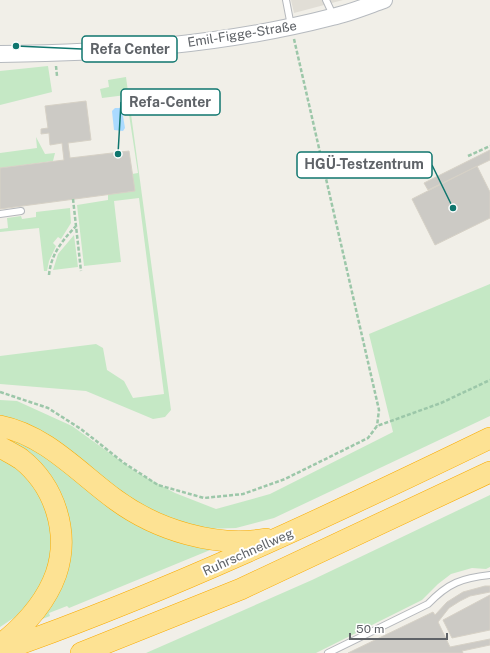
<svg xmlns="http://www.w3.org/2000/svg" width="490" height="653" viewBox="0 0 490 653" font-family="'Public Sans',sans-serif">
<rect width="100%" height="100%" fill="#f1efe8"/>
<path fill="#e1ded6" d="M291,0H343L294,13Z"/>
<path fill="#c5e8c5" d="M48,66L52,92L0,105V71Z
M126,77L171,410L165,417L153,419L86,391L0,384V356L96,344L103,348L107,370L124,381L133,398L164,394L139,198L114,201L121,262L84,266L77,205L108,200V194L134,191L132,174L138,173L126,95L102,98L100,89L109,87L108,80Z
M36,137L45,154L55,153L53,161L0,168V153L37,148Z
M70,208L71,223L61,239L58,237L53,243L56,246L49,261L47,271H44L39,228L0,232V229L8,228L7,218L21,216L22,219L36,217V212Z
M74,235L78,267L53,270L58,254Z
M490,284V416L274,518L236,528L206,529L148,513L0,416V400L17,401L72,426L136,472L175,493L216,509L270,494L393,432L369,334Z
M9,437L28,445L215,548L69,608L67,606L49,613L50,616L27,625L67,522L6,444Z
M0,454L11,459L48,501L53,558L34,599L15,617L0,627Z
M490,495V567L486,569L472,568L451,574L438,584L422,600L316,653H146L312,580Z"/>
<path fill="#aadaff" d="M115,108H120L122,110L125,128L123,131L114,130L112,111Z"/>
<path fill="#cccac5" stroke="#d6d1c6" d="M86,101L91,140L68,143L70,158L129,151L135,191L0,209V168L64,160L62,143L50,145L49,133L41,134V129L48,128L45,106Z
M490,150V160L428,190L424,183Z
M477,166L490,192V218L435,245L412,199Z
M485,586H490V592L470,596L460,601L449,608L438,622L450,647L490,639V645L462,651L463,653H348L433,612L435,615L447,602L463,592Z
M490,595V630L452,638L443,620Z"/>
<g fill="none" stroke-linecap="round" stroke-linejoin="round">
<g stroke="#b5b8bc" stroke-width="8">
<path id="lane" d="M286,0L291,26
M326,0L333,15
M0,214L21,211
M328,653L428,604C448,583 462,578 490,575"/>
</g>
<g stroke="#b6babf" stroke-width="18">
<path id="secondary" d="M0,54C111,53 224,45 332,17C350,13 367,6 384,0"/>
</g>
<g stroke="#f9ab00" stroke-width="22">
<path id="highway" d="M0,426C46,435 80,474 116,500C157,530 216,548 266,539
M0,447C7,451 15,455 21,459C55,486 70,533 56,574C46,602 23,627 0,645
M0,651C168,592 329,516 490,438
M81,653L241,589L490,472"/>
</g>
<path stroke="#9cc7a9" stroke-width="2.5" stroke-dasharray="4 2" stroke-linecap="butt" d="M294,39L379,410L377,426
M56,66L57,76
M468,156L490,146
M73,199L81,271
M49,275C51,254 62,241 76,226
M0,392L48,408L81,429L124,463L158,485L204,498L243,494L285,479L368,438L377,426L441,403L490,380"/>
<use href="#lane" stroke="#fff" stroke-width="6"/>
<use href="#secondary" stroke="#fff" stroke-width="16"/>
<use href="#highway" stroke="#fde293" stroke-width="21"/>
</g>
<g text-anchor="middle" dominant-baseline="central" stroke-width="4" stroke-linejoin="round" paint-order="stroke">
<g font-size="13" fill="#5f6368" stroke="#fff">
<text transform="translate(242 34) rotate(-9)">Emil-Figge-Straße</text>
<text transform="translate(248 552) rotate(-24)">Ruhrschnellweg</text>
</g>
</g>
<path fill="none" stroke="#0f766e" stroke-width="1.5" d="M16 46L82 49M118 154L121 102M453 208L432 165"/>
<g fill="#0f766e" stroke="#fff" stroke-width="1.5">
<circle cx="16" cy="46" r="4"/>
<circle cx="118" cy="154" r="4"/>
<circle cx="453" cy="208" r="4"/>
</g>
<g fill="#fff" stroke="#0f766e" stroke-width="1.5">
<rect x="82" y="36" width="95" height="26" rx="4"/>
<rect x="121" y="89" width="99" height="26" rx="4"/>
<rect x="297" y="152" width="135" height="26" rx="4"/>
</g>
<g font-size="14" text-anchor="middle" font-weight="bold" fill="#5f6368">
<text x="130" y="54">Refa Center</text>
<text x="170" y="107">Refa-Center</text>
<text x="364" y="169">HGÜ-Testzentrum</text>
</g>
<path d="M350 633v6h97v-6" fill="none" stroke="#5f6368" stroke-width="2"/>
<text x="356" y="633" font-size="12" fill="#5f6368" stroke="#ffffff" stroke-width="3" paint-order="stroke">50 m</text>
</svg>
